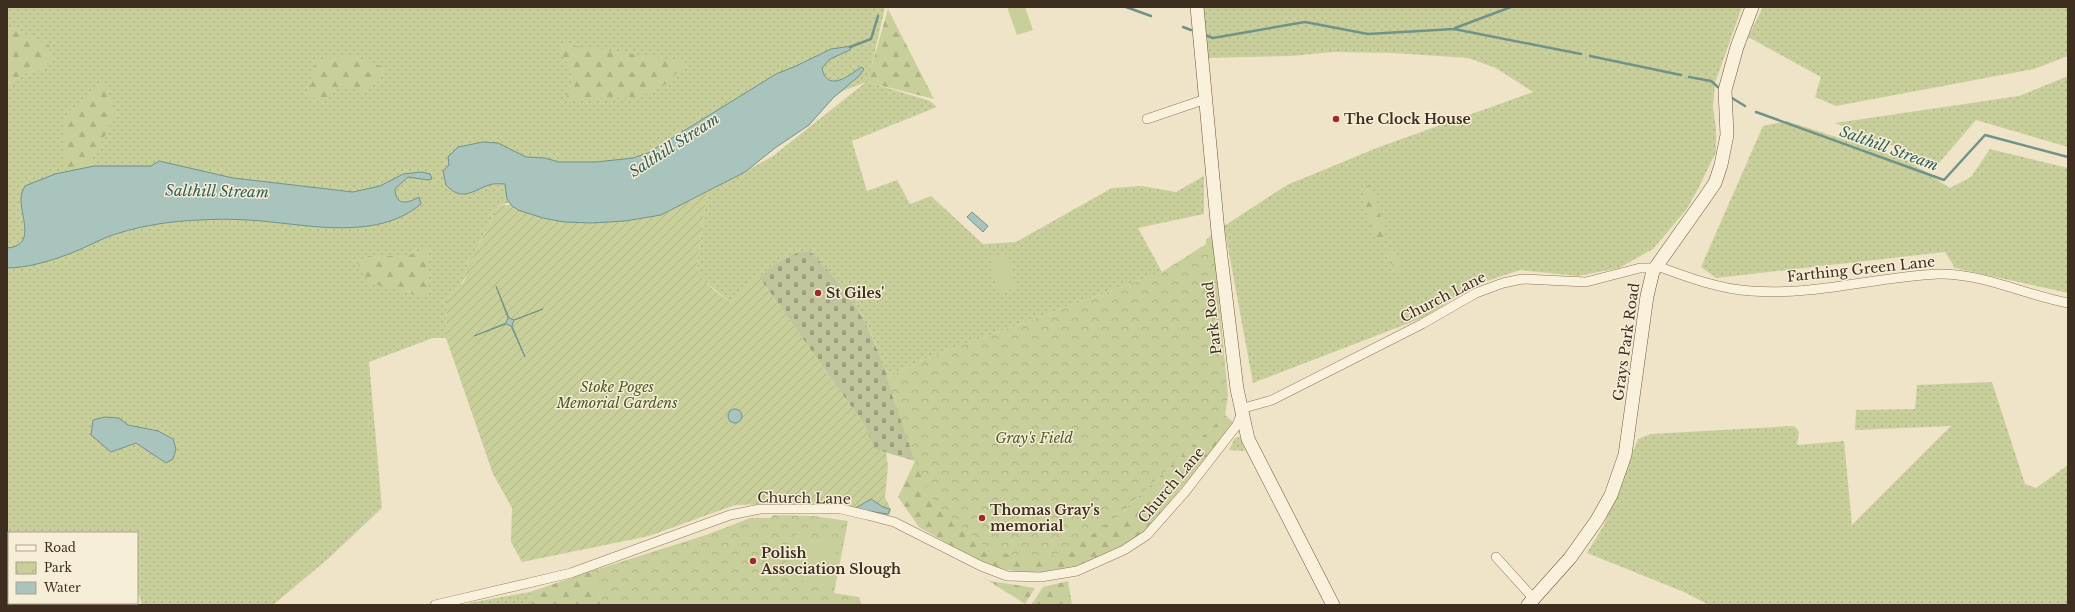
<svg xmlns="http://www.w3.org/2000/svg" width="2075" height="612" viewBox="0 0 2075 612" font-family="'Libre Baskerville',serif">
<defs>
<pattern id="grass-dots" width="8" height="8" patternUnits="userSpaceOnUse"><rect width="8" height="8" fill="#c9cf9b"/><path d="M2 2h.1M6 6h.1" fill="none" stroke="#aeb285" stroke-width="1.8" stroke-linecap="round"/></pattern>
<pattern id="forest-firs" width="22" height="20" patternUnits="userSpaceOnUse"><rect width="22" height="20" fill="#c9cf9b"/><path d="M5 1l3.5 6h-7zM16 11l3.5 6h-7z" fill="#aeb285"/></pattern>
<pattern id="cemetery-stones" width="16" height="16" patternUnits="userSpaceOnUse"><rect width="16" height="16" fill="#bfc49a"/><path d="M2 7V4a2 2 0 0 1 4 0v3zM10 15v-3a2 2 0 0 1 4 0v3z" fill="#9ca07d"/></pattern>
<pattern id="park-crowns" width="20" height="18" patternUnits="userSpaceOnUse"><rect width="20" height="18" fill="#c9cf9b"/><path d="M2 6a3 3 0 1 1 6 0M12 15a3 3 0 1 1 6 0" fill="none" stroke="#aeb285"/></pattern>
<pattern id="garden-furrows" width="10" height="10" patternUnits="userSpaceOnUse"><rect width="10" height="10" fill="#c9cf9b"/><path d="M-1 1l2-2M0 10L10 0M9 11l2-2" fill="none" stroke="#aeb285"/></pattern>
</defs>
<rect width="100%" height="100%" fill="#f0e4c8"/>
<path fill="url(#grass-dots)" d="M7,7H885L868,82L930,101L937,107L852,141L867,191L897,180L910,204L931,196L983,244L1016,242L1112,188L1142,186L1176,192L1204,176V214L1138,228L1162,272L925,359L886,378C881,364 878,348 871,334C855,304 834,275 809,251L787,257L759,277L731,303L703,280L699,273L697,265L707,192L773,156L866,82L648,167L500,205L465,270L466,277L447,302L446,338H433L369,362L382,508L329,558L273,605H142L137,588V533H9V598L7,599V85L25,73L43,69L48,45L7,26Z
M1202,7H1742L1715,83L1713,107L1716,128V152L1698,189L1686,210L1653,249L1619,268L1578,276L1520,270L1475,285L1425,317L1253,383L1224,226L1287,185L1379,147L1533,92L1496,68L1468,58L1393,53L1333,52L1291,56L1206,58Z
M1763,7H2068V56L2034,69L1836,106L1815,97L1821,77L1748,37Z
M2068,76V147L1976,120L1938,164L1835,123L2019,96Z
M1787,121L1907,160L1950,188L1971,177L1990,149L2068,168V293L1955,268L1945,252L1716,278L1701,267L1763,126Z
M1992,382L2025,484L2036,488L2068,465V605H1709L1684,592L1587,553L1604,525L1638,439L1651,434L1792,426L1795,427L1799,432L1797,445L1844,441L1852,525L1951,426L1855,430L1856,410L1915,409L1917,385Z
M1240,437L1245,451L1229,450L1235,438Z
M530,592L531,605H470L469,603Z"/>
<path fill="url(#forest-firs)" d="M888,9L934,99L867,82Z
M7,26L49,45L51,59L43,69L25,73L7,85Z
M562,44L687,62L666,84L637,98L566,99L574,77L560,52Z
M354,57L384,67L379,82L364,91L341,86L325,99L308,98L316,59Z
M100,82L109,93L115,116L88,168L66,170L63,125L70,110L83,104Z
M1370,185L1386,232L1383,240L1378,239C1368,222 1363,206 1364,187Z
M1392,246L1401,267L1399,272L1388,260L1385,251Z
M428,247L429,296H419L370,283L356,261L369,256H407Z
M1225,415L1235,424L1146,530L1118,549L1077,567L1035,575L987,566L919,527L898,497L915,461L922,471L1116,518Z
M592,571L602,605H531L530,592Z
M981,576L990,581L1035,588L1025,604Z
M1068,581L1072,605H1031L1043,587Z"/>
<path fill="url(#cemetery-stones)" d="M809,251C831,271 860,309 872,337C889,377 901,420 915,461L874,449L865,426L759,277C775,265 789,252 809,251Z"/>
<path fill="url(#park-crowns)" d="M1213,234L1228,396L1225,415L1116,518L1074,547L1048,558L1015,557L985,546L934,502L915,461L886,378L925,359L1162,272L1206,244V240Z
M774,515L813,516L848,521L834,593L859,597L862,605H602L592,571L709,534L750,518H770Z"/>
<path fill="url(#garden-furrows)" d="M707,192L697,265C700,283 718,292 731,303L759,277L865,426L874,449L886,452L888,466L885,497L891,510L889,516L853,509L770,504L735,505L649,536L522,562L511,542L512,508L493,474L446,338L447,302L450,294L457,284H462L466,278L465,270L500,205H511L518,210L564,222L625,221L661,215Z"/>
<path fill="#c9cf9b" d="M1007,7H1025L1033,30L1017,35Z
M1008,254L1016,289L997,293L990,257Z
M795,534L838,545L827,587L784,576Z"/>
<path fill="#a9c4bc" stroke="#6f938a" d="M852,46L850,50L830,59L822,68C827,93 849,76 861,67L864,69L859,76L833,98L809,125L775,148L745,172L661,215L625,221L592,223L564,222L543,218L518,210L511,205L507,199L505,184C500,184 493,183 489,185C472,191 462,202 446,185L443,171L449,165L448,157L458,147L483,142L498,143L526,157L545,158L559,162H596L633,158L648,153L776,74L796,66L831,49Z
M159,161L233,178L353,192L380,186L403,174L422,172L430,174L432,179L428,180L408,177L395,189C396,207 408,203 419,197L421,204C374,243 303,223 248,220C232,219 215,219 200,220C172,221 145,225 119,233C104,237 89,246 74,252C54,260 28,268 7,268V248C36,246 21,218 21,200C21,195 22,191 25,186L55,174L94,166H151Z
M972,212L988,226L983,232L967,217Z
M496,286L509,318L514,320L543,309L514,320L512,326L525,357L511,326L506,324L474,336L506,323L508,318Z
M728 416a7 7 0 1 1 14 0a7 7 0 1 1-14 0Z
M105,417L119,418L128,425L158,431L173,439L176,449L173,459L166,463L136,443L111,452L91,435L93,420Z
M871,499L883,507L890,509L888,514L854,509Z"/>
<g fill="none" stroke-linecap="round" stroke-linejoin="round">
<path stroke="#6f938a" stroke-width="2.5" d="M1126,7L1151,16
M1183,27L1191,30
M1455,28L1511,7
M1205,35L1213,38L1305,22L1368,34L1454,29L1581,54
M850,47L871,39L878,16
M1590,56L1681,75
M1689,77L1711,81L1719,88
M1732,98L1745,106
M1756,112L1944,180L1985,135L2068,157"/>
<g stroke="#8d765c" stroke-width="10">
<path id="street" d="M1147,119L1206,99
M1657,266C1687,277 1719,289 1751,291C1814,296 1875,277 1938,274C1982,273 2025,295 2068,303
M1496,557L1534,599
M435,605L571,573L730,515L760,509H841L867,515L894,522L981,566L1007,576L1041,577L1077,571L1124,550L1147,535L1185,492L1237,425L1244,408L1272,400L1422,324L1476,293L1503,283L1522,279L1586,282L1640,268H1650L1653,271"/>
</g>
<g stroke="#6f573f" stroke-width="14">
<path id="secondary" d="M1197,7L1218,232L1237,389L1248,439L1333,605
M1528,605L1570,558L1597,520L1611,495L1625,455L1647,296L1653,271L1704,199L1715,183L1721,165L1727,135L1725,90L1737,47L1752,7"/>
</g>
<use href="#street" stroke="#faf1dc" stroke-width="9"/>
<use href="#secondary" stroke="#faf1dc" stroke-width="13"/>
</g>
<g fill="#9e2a2b" stroke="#f7eed8" stroke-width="1.5">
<circle cx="1336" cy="119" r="4"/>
<circle cx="818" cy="293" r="4"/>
<circle cx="982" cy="518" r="4"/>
<circle cx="753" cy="561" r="4"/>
</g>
<g text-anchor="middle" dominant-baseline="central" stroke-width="3" stroke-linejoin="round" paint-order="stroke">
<g font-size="14" font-weight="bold" fill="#3d2e20" stroke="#f7eed8" text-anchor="start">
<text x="1344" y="119">The Clock House</text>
<text x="826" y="293">St Giles'</text>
<text x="990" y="510">Thomas Gray's<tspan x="990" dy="16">memorial</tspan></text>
<text x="761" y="553">Polish<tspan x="761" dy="16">Association Slough</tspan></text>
</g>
<g font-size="14" fill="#3d2e20" stroke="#f7eed8">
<text transform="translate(1861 269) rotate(-6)">Farthing Green Lane</text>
<text transform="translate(1443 297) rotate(-27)">Church Lane</text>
<text transform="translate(1212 318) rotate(-97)">Park Road</text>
<text transform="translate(1626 342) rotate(-82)">Grays Park Road</text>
<text transform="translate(1171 485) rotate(-50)">Church Lane</text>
<text transform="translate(804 498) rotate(1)">Church Lane</text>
</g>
<g font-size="14" font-style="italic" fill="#4d5a26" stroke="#f7eed8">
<text x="617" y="387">Stoke Poges<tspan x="617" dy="16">Memorial Gardens</tspan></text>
<text x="1034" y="438">Gray's Field</text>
</g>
<g font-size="15" font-style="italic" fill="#2f5d5a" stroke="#f7eed8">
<text transform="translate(674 145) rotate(-33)">Salthill Stream</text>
<text transform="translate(1889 148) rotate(20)">Salthill Stream</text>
<text transform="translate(217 191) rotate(1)">Salthill Stream</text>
</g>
</g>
<rect width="2075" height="612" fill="none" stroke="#3d2e20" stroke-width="16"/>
<rect x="8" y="532" width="130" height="72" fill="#f7eed8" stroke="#ada18e"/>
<rect x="16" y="545" width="20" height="6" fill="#faf1dc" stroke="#ada18e"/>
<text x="44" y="552" font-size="12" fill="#3d2e20">Road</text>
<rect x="16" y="562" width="20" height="12" fill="url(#park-crowns)" stroke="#ada18e"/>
<text x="44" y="572" font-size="12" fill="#3d2e20">Park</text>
<rect x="16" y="582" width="20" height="12" fill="#a9c4bc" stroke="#ada18e"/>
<text x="44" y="592" font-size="12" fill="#3d2e20">Water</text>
</svg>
